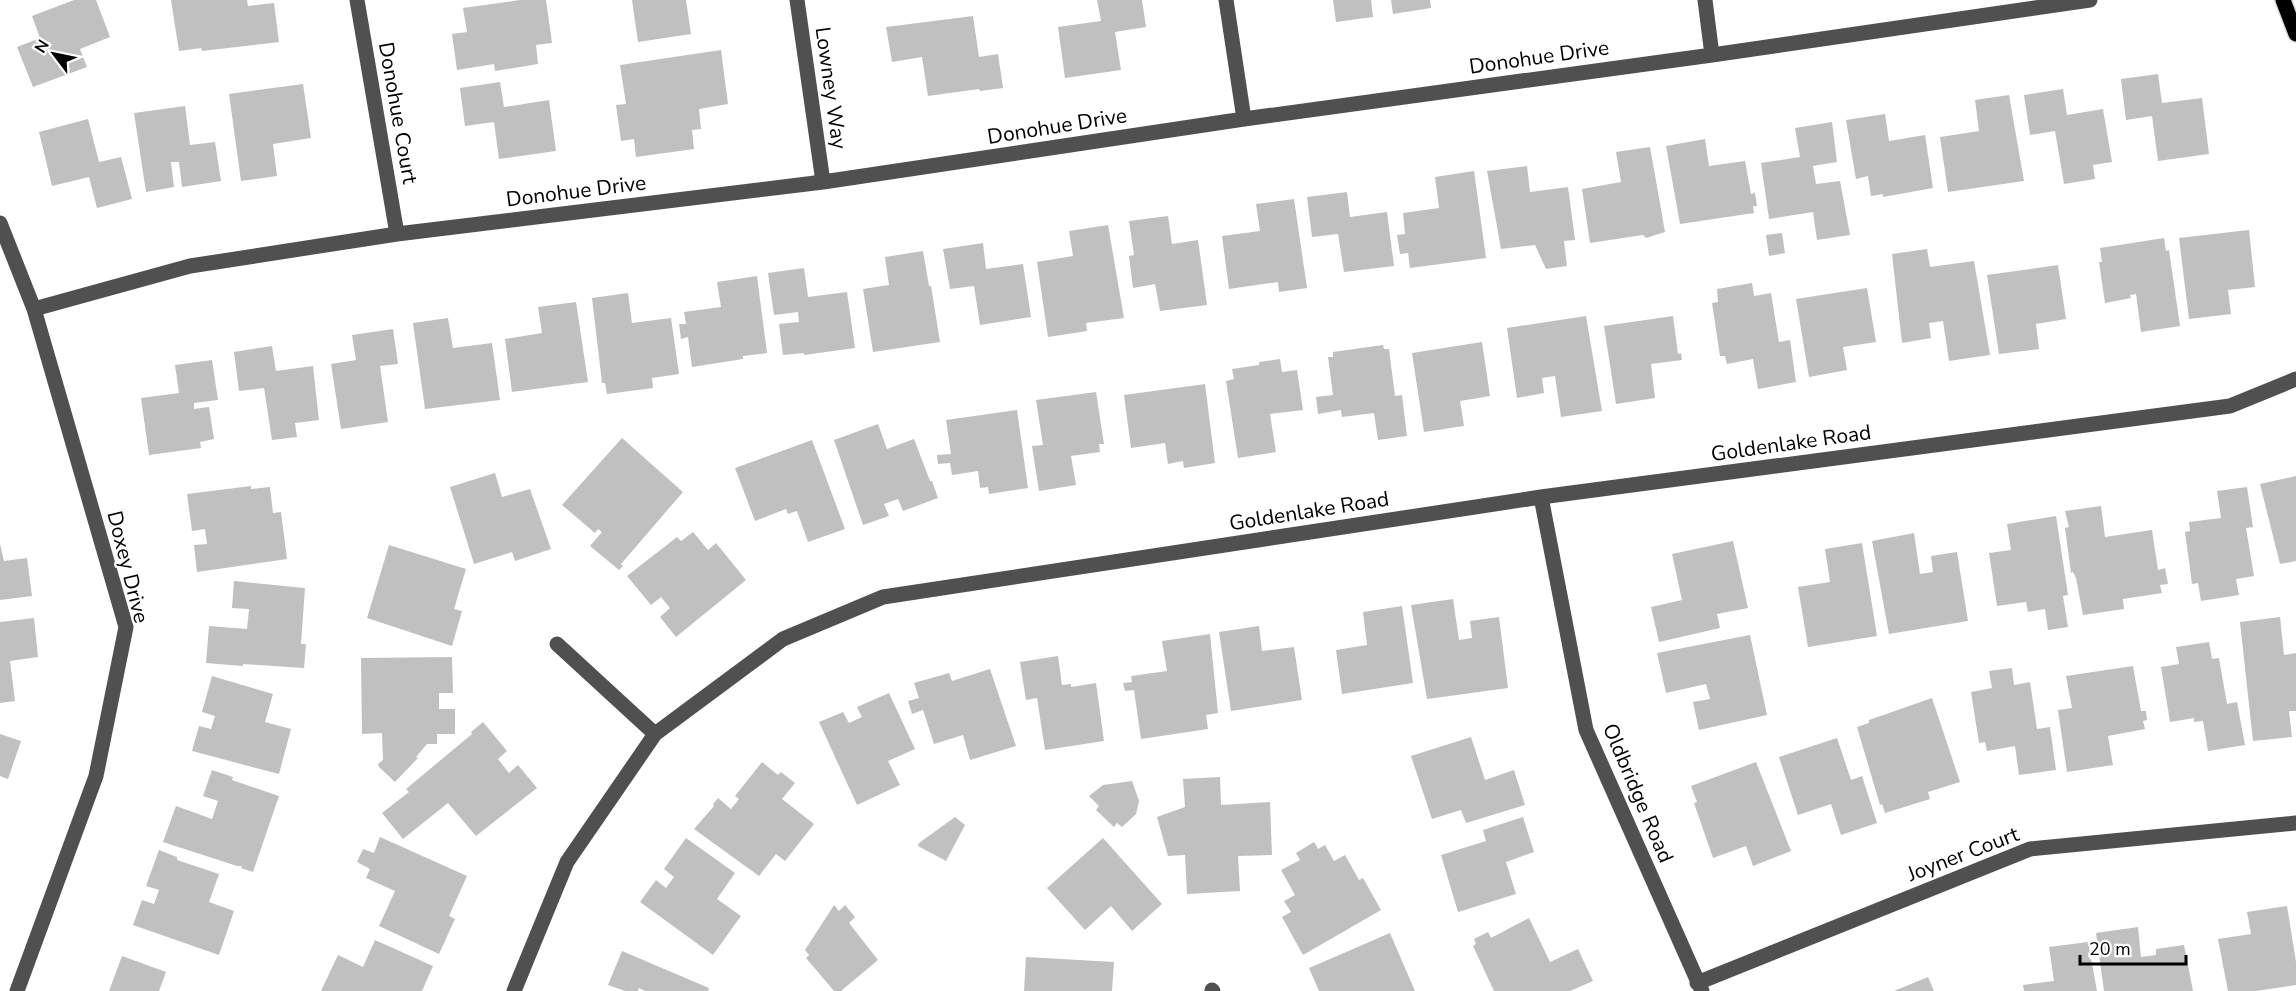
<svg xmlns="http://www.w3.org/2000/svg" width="2296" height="991" viewBox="0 0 2296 991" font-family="'Nunito Sans',sans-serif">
<rect width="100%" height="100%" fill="#fff"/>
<path fill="#c0c0c0" d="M74,0H96L110,37L80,49L87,67L33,87L17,47L40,38L32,16Z
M171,0H247L248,6L274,3L279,42L202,51L201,48L179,51Z
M520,0H546L552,43L536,45L538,64L495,71L494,64L457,70L452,34L467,32L463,8Z
M632,0H686L691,34L638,42Z
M1097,0H1142L1146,27L1115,32L1121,70L1065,78L1058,27L1101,21Z
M1333,0H1371L1373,17L1336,22Z
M1391,0H1430L1431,8L1393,14Z
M973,16L979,57L998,54L1003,88L980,91L979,89L928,96L922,57L892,62L886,27Z
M721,50L728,104L699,109L701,129L692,130L694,149L636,157L634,139L621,141L616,105L626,104L620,65Z
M2158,74L2162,103L2202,98L2209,154L2158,161L2152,116L2126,120L2121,79Z
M500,82L504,107L549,100L556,151L499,159L494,122L465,126L460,88Z
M303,84L311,138L273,144L277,176L241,181L229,94Z
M2063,89L2067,115L2103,109L2112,162L2093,165L2095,179L2064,184L2055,131L2030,135L2024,95Z
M2009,95L2024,181L1948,192L1940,137L1979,131L1975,100Z
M185,106L190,145L215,142L221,181L182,187L179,162H171L174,187L146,192L134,113Z
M1885,114L1889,141L1925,135L1933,188L1883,197V194L1871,196L1868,176L1856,179L1846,120Z
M88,119L99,162L121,157L132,199L97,208L89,177L52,186L39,132Z
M1832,122L1837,162L1813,166L1816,184L1840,181L1850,235L1817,240L1813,212L1769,219L1761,163L1800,157L1795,128Z
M1705,139L1709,166L1745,161L1751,194L1755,193L1757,206H1753L1754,213L1680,224L1666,146Z
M1650,147L1665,232L1646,238L1643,235L1590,243L1582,189L1621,182L1616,152Z
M1527,166L1530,192L1568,187L1575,240L1564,241L1567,266L1546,269L1535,245L1501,249L1487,171Z
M1474,171L1486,258L1410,268L1408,253L1400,254L1397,235L1405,234L1403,213L1439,208L1435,177Z
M1347,192L1350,217L1387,212L1394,266L1344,272L1338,234L1312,237L1307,197Z
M1294,199L1307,288L1279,292L1278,282L1229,289L1222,236L1260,231L1256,204Z
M1168,216L1172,244L1198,240L1207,305L1160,311L1155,284L1133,288L1129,256L1134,255L1129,221Z
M1108,225L1124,318L1086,323L1087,331L1048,337L1037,262L1073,256L1069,231Z
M2249,230L2255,287L2228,290L2231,314L2189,319L2179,238Z
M1782,233L1785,253L1769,256L1766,235Z
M2164,238L2166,251L2169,250L2180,326L2141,332L2136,294L2130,295L2131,298L2105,303L2099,262H2102L2100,248Z
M983,243L986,269L1023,264L1031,317L980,325L974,286L950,289L943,249Z
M1927,249L1930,267L1974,261L1990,355L1949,361L1943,321L1929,323L1931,338L1902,343L1892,254Z
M923,251L929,286H931L940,342L873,352L863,289L889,285L885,257Z
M2058,265L2066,319L2036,324L2039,349L1999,354L1987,275Z
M804,268L808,297L847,292L855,348L804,355V353L783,355L779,324L799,322L798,312L774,315L768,273Z
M757,276L767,353L743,356V359L692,367L688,337L681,339L679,324H686L684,312L721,307L717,282Z
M1752,283L1754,296L1771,293L1779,342L1790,340L1796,382L1758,389L1753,359L1727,364L1725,356H1720L1712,303L1718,302L1717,289Z
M1867,288L1876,342L1843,347L1847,370L1809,377L1796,299Z
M628,293L632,323L671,318L679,374L652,378L653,388L607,394L605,383H602L592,298Z
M576,302L588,382L512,392L505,339L542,333L538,307Z
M1586,316L1602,411L1561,417L1555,376L1542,378L1544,393L1517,398L1507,328Z
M1673,316L1678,354L1681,353L1682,360L1651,364L1655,398L1616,404L1604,326Z
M448,318L453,348L492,343L500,400L425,409L413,323Z
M393,329L398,364L380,366L388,422L341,429L331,364L356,360L352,335Z
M1482,342L1490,396L1460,401L1464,426L1424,432L1412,353Z
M1383,345L1384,349H1389L1395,396L1402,395L1407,436L1378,440L1374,413L1342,417L1341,410L1318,414L1316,397L1333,395L1328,357H1333V352Z
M272,346L276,371L313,366L319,420L295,423L297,437L272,440L264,388L239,391L234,352Z
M1280,359L1282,372L1297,370L1303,410L1270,414L1276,452L1238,458L1226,381L1234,379L1232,369L1259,365V362Z
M212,360L218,400L194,403V409L209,407L214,439L200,442L201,448L149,455L141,398L179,393L175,365Z
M1205,384L1215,463L1184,468L1183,461L1168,464L1165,443L1131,448L1124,395Z
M1096,392L1104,444H1099L1100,452L1071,456L1076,485L1039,491L1032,446L1043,445L1036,400Z
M1017,410L1028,488L989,494L988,487L980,488L978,471L952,475L950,463L938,464L937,455L951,454L946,420Z
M878,424L887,449L914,439L930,481H932L938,498L903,511L898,499L884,504L889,516L863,525L834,440Z
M622,438L683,492L621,564L623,566L619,570L590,546L602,532L598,529L595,533L562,505Z
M812,440L845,529L808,542L797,511L788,514L786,509L755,521L735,468Z
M495,473L502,497L530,489L551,549L515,561L512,552L474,564L450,487Z
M2296,476V561L2280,564L2260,484Z
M251,486V489L270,487L273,513L281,512L287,559L197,572L194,545L207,544L205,529L192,531L187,494Z
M2247,487L2253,527L2246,528L2254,576L2236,579L2239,595L2201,601L2198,583L2192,584L2185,532L2190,531L2189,522L2221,518L2217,491Z
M2101,506L2105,537L2152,530L2158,570L2165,568L2168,584L2160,585L2162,593L2123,599L2124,609L2083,615L2076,578L2073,572L2071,573L2065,528L2069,527L2065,511Z
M2056,516L2068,595L2063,596L2068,627L2048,630L2045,609L2028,612L2026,602L1997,606L1989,553L2011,550L2007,524Z
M693,532L708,550L716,543L746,580L676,637L660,617L670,608L661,597L651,605L627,576L677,537L681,541Z
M1914,533L1920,574L1933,572L1931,556L1957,552L1968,621L1889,634L1872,541Z
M1733,541L1748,608L1717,614L1720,628L1659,642L1651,607L1682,600L1672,554Z
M1862,543L1877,636L1808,647L1798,587L1830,582L1825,549Z
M0,544L4,561L27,558L32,596L0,600Z
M389,545L466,569L454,609L462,611L452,646L367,618Z
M234,581L305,588L301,644H306L304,668L243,664V666L206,663L209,626L247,629L249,609L232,608Z
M1453,599L1459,640L1472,638L1470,621L1499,617L1508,688L1427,699L1411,605Z
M1402,606L1413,683L1342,694L1336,650L1367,645L1363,612Z
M2280,617L2284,655L2296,653V711H2289L2292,737L2253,741L2240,622Z
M34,618L38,657L10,661L15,701L0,703V622Z
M1259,626L1262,651L1294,647L1302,700L1231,711L1219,632Z
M1210,634L1218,713L1206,715L1208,729L1141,739L1134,690L1125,691L1123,683L1132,682L1131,676L1167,671L1162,641Z
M1750,635L1767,715L1699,730L1693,702L1710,699L1706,684L1666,693L1657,653Z
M2209,642L2212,659L2219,658L2227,704L2237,702L2245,745L2208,751L2203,721L2194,722V718L2170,722L2161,667L2179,664L2176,647Z
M1058,656L1062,685L1071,684V687L1096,683L1104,741L1045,750L1037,698L1026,700L1020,662Z
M452,657L453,693H439V709H455V734H437V744H427L416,757L418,758L395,782L379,767L378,764L383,760L382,733L362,734L361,658Z
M2133,666L2141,711H2146L2147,720L2143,721L2145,729L2108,736L2113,765L2067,772L2058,710L2072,708L2066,676Z
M2012,668L2014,685L2030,682L2037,729L2050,727L2056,770L2019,775L2015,746L1987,751L1985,742L1979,743L1971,692L1992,688L1989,671Z
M990,669L1016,746L970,760L963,735L934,744L923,710L912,714L908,701L919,698L914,683L949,673L952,681Z
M212,676L273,694L265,722L291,729L279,774L192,751L199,726L211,729L215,716L202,712Z
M889,693L915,749L888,761L900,785L857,805L819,722L843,712L849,723L862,717L857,707Z
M1932,698L1960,782L1928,792L1930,799L1885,813L1882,804L1880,805L1857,727L1869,723V720Z
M483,722L507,751L498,759L509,773L518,765L537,788L476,836L448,803L403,839L382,813L409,792L406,789L472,734L471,732Z
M0,734L21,741L8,779L0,776Z
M1471,737L1485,780L1514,770L1525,805L1466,823L1461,810L1432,819L1411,756Z
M1837,738L1851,780L1862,776L1877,823L1841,835L1831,804L1798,815L1779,757Z
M762,762L778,775L781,772L795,783L782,799L814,824L785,861L776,854L759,876L694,829L714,806L713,804L718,798L731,809L739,799L735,796Z
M1756,762L1791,851L1753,866L1746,846L1713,858L1694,803L1697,802L1691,786Z
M212,770L233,777L232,780L279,796L253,872L241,868L242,866H237L163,842L176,806L212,819L218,801L203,796Z
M1220,777L1221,805L1270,802L1272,855L1238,856L1240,891L1187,894L1185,855L1168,856L1157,817L1185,807L1183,779Z
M1132,781L1139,801L1136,814L1122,827L1117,823L1114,827L1096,810L1099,806L1089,796L1103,785Z
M955,817L965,825L946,861L918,846L919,843Z
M1523,817L1534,852L1506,862L1516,894L1458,912L1441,855L1486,841L1483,830Z
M380,837L467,876L449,916L455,919L439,954L379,926L395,891L366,878L370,869L357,862L363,849L374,853Z
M686,838L735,873L717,899L741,916L713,955L640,902L656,880L666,888L674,877L664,869Z
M1103,838L1162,904L1132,931L1111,906L1085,930L1047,888Z
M1314,842L1318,849L1325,845L1334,861L1345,855L1359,880L1363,878L1381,910L1303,955L1282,917L1291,912L1284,901L1295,895L1281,870L1300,860L1296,853Z
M159,850L177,857V860L219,874L209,902L234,911L219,955L133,925L142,900L154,904L159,890L146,886Z
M834,905L839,911L845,905L855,917L849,923L878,960L841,991H834L806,958L809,955L805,950Z
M2287,906L2296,962V985L2256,991H2228L2218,939L2251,934L2247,912Z
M1529,918L1550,962L1578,949L1593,981L1570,991H1494L1473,946L1476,944L1474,939L1488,932L1491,938Z
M2138,927L2141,957L2156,955V949L2184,945L2193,991H2104L2096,933Z
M1390,933L1415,991H1319L1309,968Z
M375,940L433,966L422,991H321L338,955L363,967Z
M2088,942L2097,991H2024L2023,985L2054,981L2049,947Z
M622,951L709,988L708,991H645L639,988L638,991H625L608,985Z
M122,956L166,972L159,991H109Z
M1026,957L1114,962L1112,991H1024Z
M1928,977L1934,991H1894Z"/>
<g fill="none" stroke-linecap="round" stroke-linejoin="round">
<g stroke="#dbdbdb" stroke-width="18">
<path id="major" d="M2283,0L2296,34"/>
</g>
<path stroke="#505050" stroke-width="15" d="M357,0L397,234
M797,0L823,182
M1226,0L1244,119
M1705,0L1712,55
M0,223L34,309L126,627L96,776L17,991
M34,309L190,266L397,234L823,182L1244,119L1712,55L2090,0
M1541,497L1586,730L1702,991
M557,644L655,734
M1697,983L2030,849L2296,823
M1212,990L1213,991
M514,991L567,862L655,734L783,639L883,597L1541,497L2230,406L2296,379"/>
<use href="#major" stroke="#000" stroke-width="15"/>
</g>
<g text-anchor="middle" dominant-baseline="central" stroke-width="4.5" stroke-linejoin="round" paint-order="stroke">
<g font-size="21" fill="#000" stroke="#fff">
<text transform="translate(1539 57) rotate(-8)">Donohue Drive</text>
<text transform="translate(831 88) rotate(82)">Lowney Way</text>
<text transform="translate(398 113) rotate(80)">Donohue Court</text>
<text transform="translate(1057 126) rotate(-9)">Donohue Drive</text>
<text transform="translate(576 191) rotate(-7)">Donohue Drive</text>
<text transform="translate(1791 443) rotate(-8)">Goldenlake Road</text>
<text transform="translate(1309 511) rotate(-9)">Goldenlake Road</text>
<text transform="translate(128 567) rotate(76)">Doxey Drive</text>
<text transform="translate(1638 793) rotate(67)">Oldbridge Road</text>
<text transform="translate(1963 854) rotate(-21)">Joyner Court</text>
</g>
</g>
<g transform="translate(54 54) rotate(302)" stroke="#ffffff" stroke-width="4.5" paint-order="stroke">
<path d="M0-4.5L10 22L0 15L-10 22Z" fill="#000000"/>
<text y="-9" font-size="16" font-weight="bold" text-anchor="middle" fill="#000000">N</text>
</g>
<path d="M2080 955v9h106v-9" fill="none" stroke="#000000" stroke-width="3"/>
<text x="2089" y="955" font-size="18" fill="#000000" stroke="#ffffff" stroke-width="4.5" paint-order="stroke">20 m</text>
</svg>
